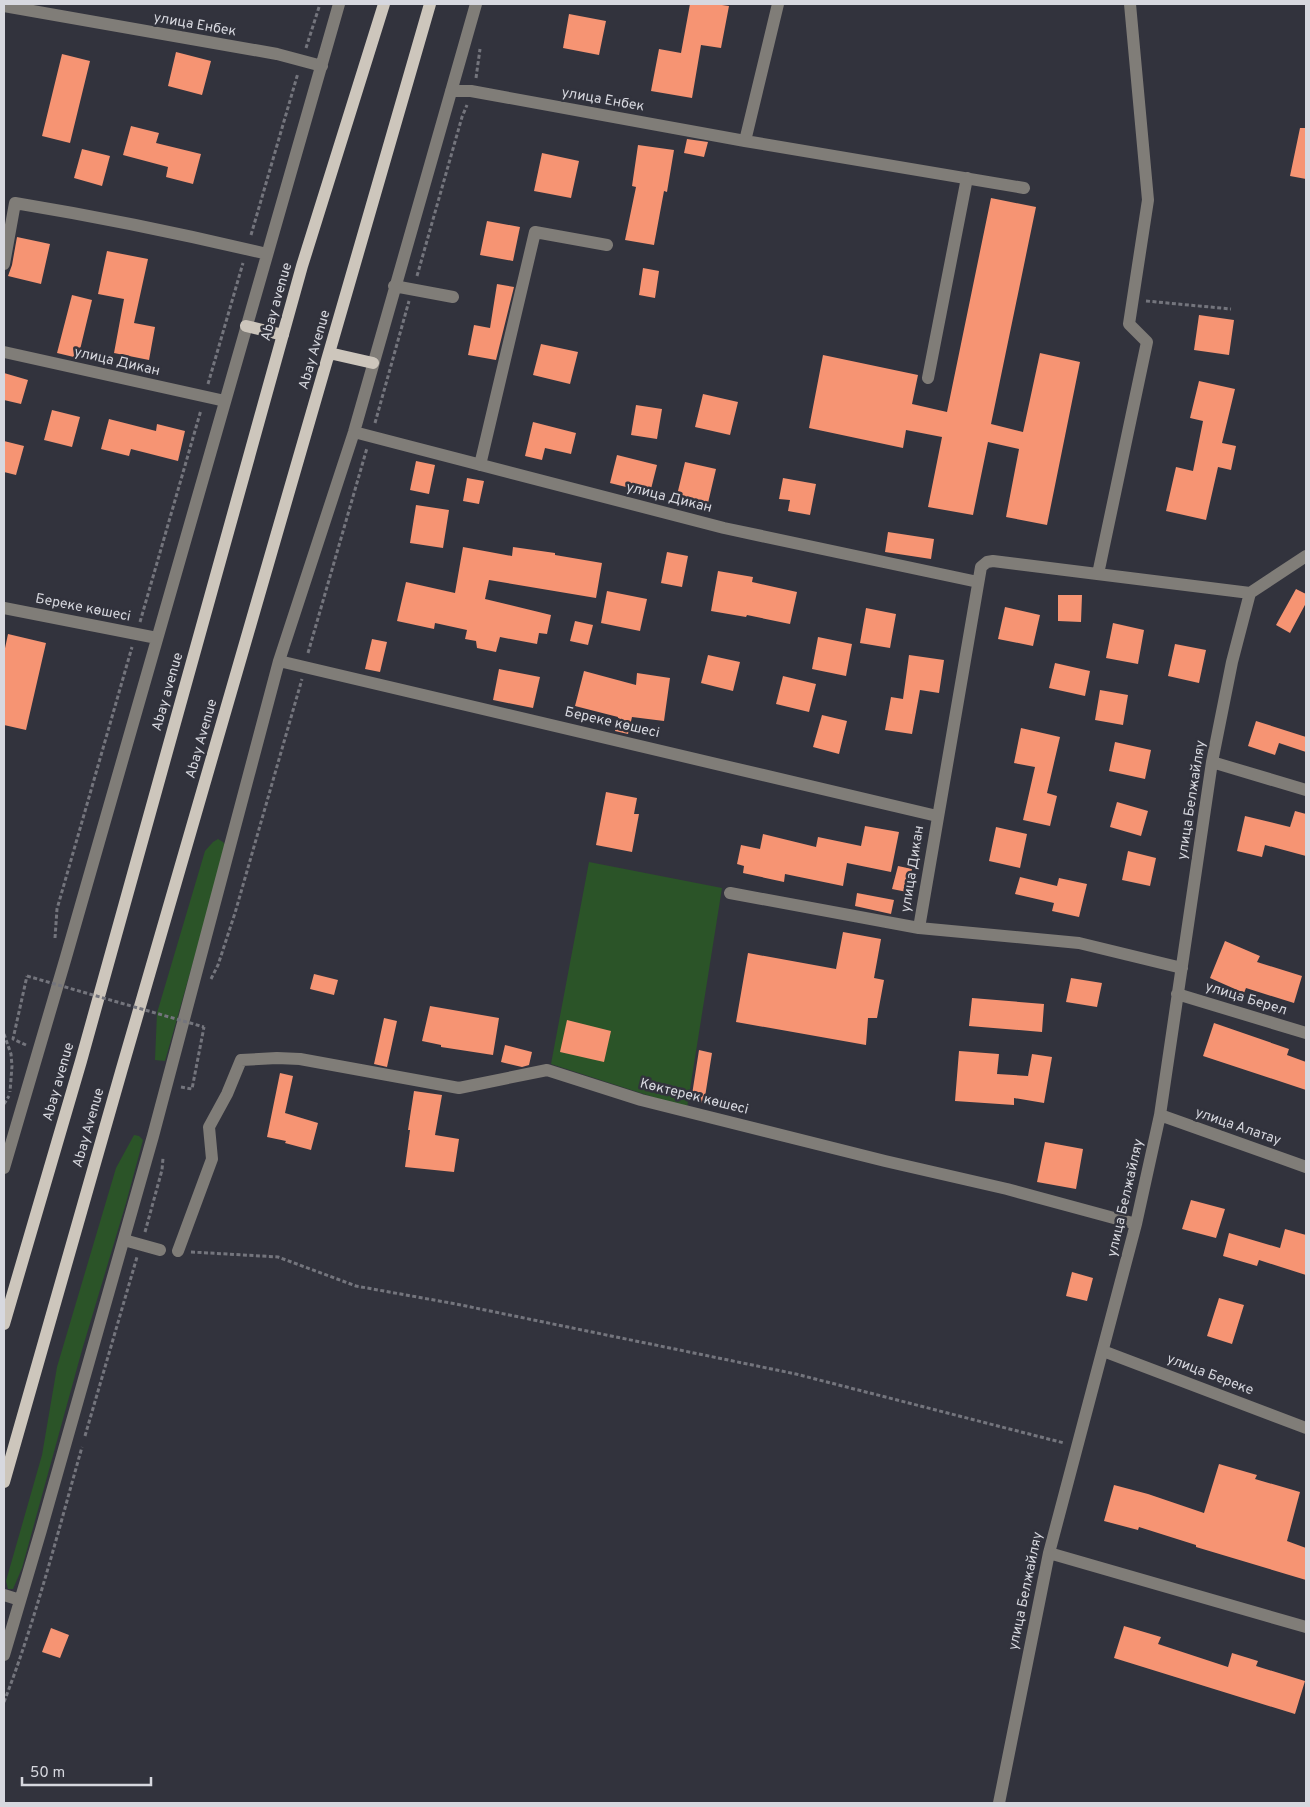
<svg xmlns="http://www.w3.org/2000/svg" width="1310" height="1807" viewBox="0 0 1310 1807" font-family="Overpass,sans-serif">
<rect width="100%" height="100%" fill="#32333d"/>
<path fill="#2b5428" d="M218,839L223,842L226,846L165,1061L155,1060L157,1013L205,851L213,842Z
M589,862L722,888L687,1108L551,1064Z
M134,1135L139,1136L143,1140L126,1203L82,1350L22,1568L13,1589H8L6,1581L42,1455L57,1367L116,1168Z"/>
<path fill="#f69473" d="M690,4H715L729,6L721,48L701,45L692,98L651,91L659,49L681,53Z
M569,14L606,21L599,55L563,48Z
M176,52L211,61L202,95L168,86Z
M62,54L90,61L70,143L42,136Z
M131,126L159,133L156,143L201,154L193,184L166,177L168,167L123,155Z
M1300,128H1306V179L1290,176Z
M687,139L708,142L704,157L684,153Z
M638,145L674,150L667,192L664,191L654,245L625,240L636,187L632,186Z
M82,149L110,156L102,186L74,178Z
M542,153L579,161L571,198L534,191Z
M991,198L1036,207L991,424L1023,432L1040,353L1080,362L1047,525L1006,517L1019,449L988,442L973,515L928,507L942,437L906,430L903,448L809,428L823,355L918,375L912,404L947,412Z
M487,221L520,227L513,261L480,255Z
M17,237L50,244L41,284L8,276L12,265Z
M107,251L148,259L134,323L155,327L149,360L114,353L124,299L98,294Z
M643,268L659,271L655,298L639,295Z
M497,284L514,287L496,360L468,355L474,325L490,328Z
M72,295L92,300L78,358L57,353Z
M1199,315L1234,320L1229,355L1194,350Z
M541,344L578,352L570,384L533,375Z
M4,373L28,380L21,404L4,400Z
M1199,381L1235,389L1222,443L1236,446L1231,470L1218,467L1206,520L1166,511L1176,467L1193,471L1203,421L1190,418Z
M703,394L738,402L730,435L695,427Z
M636,405L662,409L657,439L631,435Z
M52,410L80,417L72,447L44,440Z
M109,419L156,431L157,424L185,431L178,461L131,449L129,456L101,449Z
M533,422L576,433L571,454L545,448L542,460L525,456Z
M4,441L24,446L16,475L4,472Z
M617,455L657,465L650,493L610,483Z
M416,461L435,465L429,494L410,490Z
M685,462L716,469L708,503L677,495Z
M467,478L484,481L479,504L463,501Z
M783,478L816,484L810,515L788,511L790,500L779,499Z
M416,505L449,510L443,548L410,543Z
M888,532L934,539L931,559L885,552Z
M463,547L512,556L513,547L555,553V555L602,563L596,598L489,580L485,599L551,615L547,634L539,633L537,644L500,637L496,652L477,648L476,641L465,639L467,630L435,623L434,629L397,621L406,582L455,593Z
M667,552L688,556L682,587L661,583Z
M718,571L753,577L752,582L797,592L790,624L747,615L746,617L711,611Z
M1296,589L1306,594V603L1290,633L1276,625Z
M607,591L647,599L640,631L601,623Z
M1058,595H1082L1081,622L1058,621Z
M1005,607L1040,615L1033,646L998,639Z
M866,608L896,614L890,648L860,643Z
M575,621L593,625L588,645L570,641Z
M1113,623L1144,630L1138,664L1106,658Z
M8,634L46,643L26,730L4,725V653Z
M818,637L852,644L846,676L812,669Z
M372,639L387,642L380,672L365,669Z
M1175,644L1206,650L1199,683L1168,676Z
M708,655L740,662L733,691L701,683Z
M909,655L944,660L939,693L920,690L912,734L885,730L891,697L903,699Z
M1055,663L1090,671L1085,696L1049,688Z
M499,669L540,677L533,708L493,700Z
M584,671L636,685L637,673L670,678L664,721L632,717L628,734L615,731L618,717L575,706Z
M783,676L816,684L809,712L776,704Z
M1100,690L1128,695L1123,725L1095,720Z
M822,715L847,721L839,754L813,747Z
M1256,721L1306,737V752L1279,743L1275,755L1248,746Z
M1021,728L1060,737L1047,793L1057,796L1050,826L1023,820L1035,767L1014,763Z
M1115,742L1151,750L1145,779L1109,771Z
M606,792L637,798L634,814H639L632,852L596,845Z
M1117,802L1148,811L1141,836L1110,827Z
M1295,811L1306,814V856L1265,845L1262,857L1237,851L1245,816L1290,827Z
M865,826L899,832L891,872L847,863L843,886L785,874L784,882L743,873L744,866L737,864L741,845L760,849L763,834L816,847L818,837L861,846Z
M996,827L1027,834L1020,868L989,861Z
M1128,851L1156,858L1150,886L1122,880Z
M898,866L912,869L907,892L892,889Z
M1020,877L1057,886L1059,878L1087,884L1079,917L1052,911L1054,903L1015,894Z
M857,893L894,900L891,914L855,906Z
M843,932L881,939L874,978L884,980L877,1018H868L866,1045L736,1022L748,953L836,969Z
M1225,941L1260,956L1257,962L1302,976L1294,1003L1246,988L1244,993L1210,978Z
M314,974L338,980L334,995L310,989Z
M1071,978L1102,983L1097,1007L1066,1002Z
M972,998L1044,1004L1042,1032L969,1026Z
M430,1006L499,1018L493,1055L441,1047V1045L422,1041Z
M384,1018L397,1021L387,1067L374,1064Z
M567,1020L611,1031L604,1062L560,1052Z
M1214,1023L1289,1049L1287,1055L1306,1062V1090L1203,1056Z
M505,1045L532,1052L529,1065L522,1067L501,1062Z
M699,1050L712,1053L704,1103L691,1101Z
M959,1051L999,1054L997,1074L1028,1076L1032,1054L1052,1057L1044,1103L1014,1098V1105L955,1101Z
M280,1073L293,1076L285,1113L318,1123L311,1150L285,1143L286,1141L267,1137Z
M414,1091L442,1095L435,1135L459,1139L454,1172L405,1167L410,1130H408Z
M1045,1142L1083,1149L1076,1189L1037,1182Z
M1191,1200L1225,1209L1216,1238L1182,1229Z
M1285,1229L1306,1235V1275L1259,1260L1257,1266L1223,1256L1229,1233L1280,1248Z
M1072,1272L1093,1278L1087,1301L1066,1296Z
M1219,1298L1244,1305L1232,1344L1207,1336Z
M1219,1464L1257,1475L1255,1479L1300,1492L1287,1541L1306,1548V1580L1196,1547V1545L1139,1527L1138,1530L1104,1521L1114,1485L1148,1494L1204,1513Z
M1124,1626L1161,1637L1158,1644L1228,1667L1232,1653L1258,1661L1256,1666L1305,1681L1295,1714L1114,1658Z
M51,1628L69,1635L60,1658L42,1652Z"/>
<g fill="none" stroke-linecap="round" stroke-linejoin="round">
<path stroke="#74757d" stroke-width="3" stroke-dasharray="4 2.5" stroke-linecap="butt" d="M306,48L320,4
M476,78L480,49
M251,235L298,73
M417,276L462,117L467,105
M1146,301L1231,309
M208,384L243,263
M375,423L409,301
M140,622L201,410
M308,653L367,448
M55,938L57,909L132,647
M211,979L218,965L235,913L302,679
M4,1034L11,1054L12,1066L10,1092
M26,1045L13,1039L27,976
M181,1087L192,1089L204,1027
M4,1104L9,1096
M145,1232L162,1170L163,1158
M191,1252L278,1257L356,1286L456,1304L796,1374L1064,1443
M85,1436L137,1257
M4,1702C36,1619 58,1532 82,1447"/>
<path stroke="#807d78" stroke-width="12" d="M4,6L277,54L322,66
M451,91H471L745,141L1024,188
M745,141L778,4
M4,264L15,203C100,217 183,234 267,254
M394,286L453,297
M4,352L225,401
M928,378L967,178
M354,432L724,528L978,582
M480,465L535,232L607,245
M1098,574L1147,342L1129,324L1148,200L1130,4
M1250,593L1306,556
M4,608L157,638
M279,661L937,816
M1212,762L1306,790
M730,893L919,928
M1182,968L1079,943L919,928L981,567L987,562L993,561L1250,593
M1177,994L1306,1033
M1160,1115L1306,1167
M4,1168L66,957L339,4
M124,1240L160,1250
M178,1251L212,1159L209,1127L227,1094L241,1060L277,1058L300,1059L459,1088L547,1070L641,1100L885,1161L1007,1189L1136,1224
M1103,1351L1306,1428
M1049,1553L1306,1627
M4,1595L20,1600
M4,1655L41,1530L153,1136L279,661L354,432L476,4
M999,1803L1049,1553L1136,1224L1160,1115L1212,762L1232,662L1250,593"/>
<path stroke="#cdc6bc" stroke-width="12" d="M246,326L283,335
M329,353L373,363
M4,1324L81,1061L302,266L384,4
M4,1482L121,1072L430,4"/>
<path stroke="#74757d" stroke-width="3" stroke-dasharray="4 2.5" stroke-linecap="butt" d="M27,976L204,1027"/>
</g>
<g text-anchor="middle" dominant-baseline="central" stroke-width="5" stroke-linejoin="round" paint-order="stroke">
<g font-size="14" fill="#d7d8df" stroke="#32333d">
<text transform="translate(195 25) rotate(10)">улица Енбек</text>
<text transform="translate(603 100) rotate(10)">улица Енбек</text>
<text transform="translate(277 302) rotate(-74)">Abay avenue</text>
<text transform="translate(315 350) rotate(-74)">Abay Avenue</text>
<text transform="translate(117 362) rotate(13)">улица Дикан</text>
<text transform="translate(669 498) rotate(14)">улица Дикан</text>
<text transform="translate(83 608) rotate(11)">Береке көшесі</text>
<text transform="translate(168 692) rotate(-74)">Abay avenue</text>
<text transform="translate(612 723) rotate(13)">Береке көшесі</text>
<text transform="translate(202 739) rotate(-74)">Abay Avenue</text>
<text transform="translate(1192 800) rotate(-81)">улица Белжайляу</text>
<text transform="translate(913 869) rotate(-81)">улица Дикан</text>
<text transform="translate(1246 999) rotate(17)">улица Берел</text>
<text transform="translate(59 1082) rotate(-74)">Abay avenue</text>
<text transform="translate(694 1097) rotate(14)">Көктерек көшесі</text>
<text transform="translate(1238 1127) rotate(19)">улица Алатау</text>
<text transform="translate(89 1128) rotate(-74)">Abay Avenue</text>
<text transform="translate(1126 1198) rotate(-77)">улица Белжайляу</text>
<text transform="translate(1210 1375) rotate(21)">улица Береке</text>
<text transform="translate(1026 1591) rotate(-78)">улица Белжайляу</text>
</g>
</g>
<rect width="1310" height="1807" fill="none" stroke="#d7d8df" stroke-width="10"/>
<path d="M22 1777v8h129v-8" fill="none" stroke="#d7d8df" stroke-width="2.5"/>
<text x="30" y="1777" font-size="15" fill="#d7d8df" stroke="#32333d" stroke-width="4" paint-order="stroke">50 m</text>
</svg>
